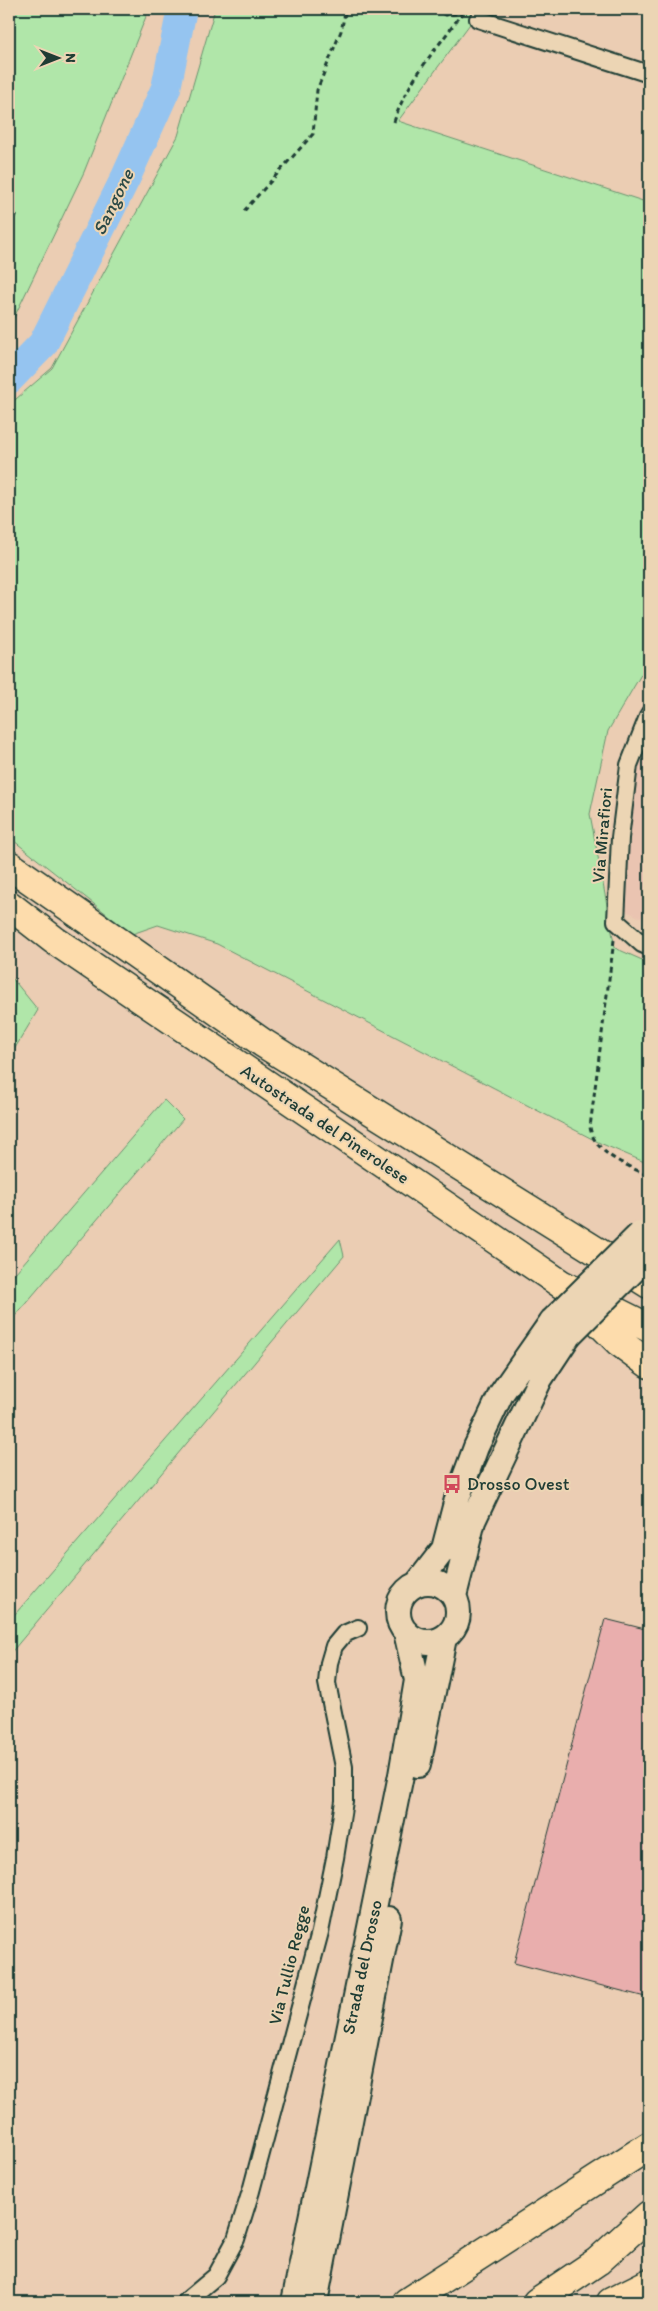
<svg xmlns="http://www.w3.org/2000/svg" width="658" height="2311" viewBox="0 0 658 2311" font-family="Itim,sans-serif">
<rect width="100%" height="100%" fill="#ebcdb3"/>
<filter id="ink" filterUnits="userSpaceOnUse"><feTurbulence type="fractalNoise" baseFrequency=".02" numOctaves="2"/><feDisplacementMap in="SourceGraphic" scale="10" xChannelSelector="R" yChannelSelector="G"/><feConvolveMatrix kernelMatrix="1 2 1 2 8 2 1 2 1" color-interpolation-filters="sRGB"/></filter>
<g filter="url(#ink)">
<path fill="#eac4b1" d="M649,732V921L623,910L638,760Z"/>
<path fill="#b0e6a9" stroke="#68926e" d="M9,9H149L84,172L9,328Z
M215,9H481L398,121L649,203V661L608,731L590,814L615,948L649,963V1164L600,1143L217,944L158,925L132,934L9,837V405L52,368L178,136Z
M12,978L38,1010L9,1058V982Z
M164,1100L183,1119L9,1323V1280Z
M340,1239L344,1256L9,1655V1621Z"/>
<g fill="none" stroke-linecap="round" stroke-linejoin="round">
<path stroke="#95c4f0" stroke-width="30" d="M9,379L43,344L126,177L166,88L182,9"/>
</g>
<path fill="#e9aead" stroke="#1f3d34" d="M605,1619L649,1630V1998L514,1963Z"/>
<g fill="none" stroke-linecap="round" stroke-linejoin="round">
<g stroke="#1f3d34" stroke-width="20">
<path id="street" d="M478,19L649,74
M649,714L629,765L620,838L616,921L642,944L649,947
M185,2302L216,2276L236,2239L251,2191L320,1932L335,1858L344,1801V1767L327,1683L329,1663L334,1646L344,1634L358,1628"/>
</g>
<g stroke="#1f3d34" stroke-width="28">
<path id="secondary" d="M398 1612a30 30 0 1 1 60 0a30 30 0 1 1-60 0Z
M417,1584L444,1549L457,1499L476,1447L501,1394L552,1321
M454,1596L473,1521L540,1379L569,1335
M418,1765L444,1638
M294,2302L401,1775L417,1680L406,1632
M315,2302L389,1919"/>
</g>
<g stroke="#1f3d34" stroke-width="31">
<path id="highway" d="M9,865L263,1043L649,1284
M9,905L54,940L561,1284L649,1328
M578,1301L619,1342L649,1364
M407,2302L649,2146
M537,2302L598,2261L649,2215
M611,2302L649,2283"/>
</g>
<path stroke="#1f3d34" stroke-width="3" stroke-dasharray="5 4" stroke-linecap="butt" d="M435,9L445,15L463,13
M394,122C407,80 437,49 462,13
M9,209L16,215L9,221
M244,211L313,134L317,90L341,31L346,9
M614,940L590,1127C594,1154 627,1165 649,1176"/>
<use href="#street" stroke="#ecd5b4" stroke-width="16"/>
<use href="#secondary" stroke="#ecd5b4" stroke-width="24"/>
<use href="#highway" stroke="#fddcac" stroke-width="28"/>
<g stroke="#1f3d34" stroke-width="28" stroke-linecap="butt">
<path id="secondary-bridge" d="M552,1321L640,1234
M569,1335L649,1255"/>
</g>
<use href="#secondary-bridge" stroke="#ecd5b4" stroke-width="24"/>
</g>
</g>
<defs>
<g id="bus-bare" transform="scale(1.5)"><path d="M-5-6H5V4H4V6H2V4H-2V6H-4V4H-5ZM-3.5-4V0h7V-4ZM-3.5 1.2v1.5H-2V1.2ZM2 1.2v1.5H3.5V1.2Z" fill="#d1495b" stroke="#ecd5b4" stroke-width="2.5" paint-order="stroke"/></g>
</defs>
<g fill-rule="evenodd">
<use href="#bus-bare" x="452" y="1484"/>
</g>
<g text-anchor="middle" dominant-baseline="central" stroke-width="4" stroke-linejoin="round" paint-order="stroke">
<g font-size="18" fill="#1f3d34" stroke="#ecd5b4">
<text transform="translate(602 835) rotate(-85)">Via Mirafiori</text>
<text transform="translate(325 1124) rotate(34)">Autostrada del Pinerolese</text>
<text transform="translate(289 1965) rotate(-76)">Via Tullio Regge</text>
<text transform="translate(362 1967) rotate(-78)">Strada del Drosso</text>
</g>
<g font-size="18" fill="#1f3d34" stroke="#ecd5b4" text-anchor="start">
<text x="467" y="1484">Drosso Ovest</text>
</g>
<g font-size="19" font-style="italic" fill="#2b4a47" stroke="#ecd5b4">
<text transform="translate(113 202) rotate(-64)">Sangone</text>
</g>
</g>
<rect width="658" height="2311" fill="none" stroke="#ecd5b4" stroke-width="30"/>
<rect x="15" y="15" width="628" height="2281" fill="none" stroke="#1f3d34" stroke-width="2" filter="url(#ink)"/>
<g transform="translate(58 58) rotate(90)" stroke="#ecd5b4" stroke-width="4" paint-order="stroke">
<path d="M0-4L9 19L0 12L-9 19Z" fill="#1f3d34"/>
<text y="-8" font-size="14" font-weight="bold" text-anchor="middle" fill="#1f3d34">N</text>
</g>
</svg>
